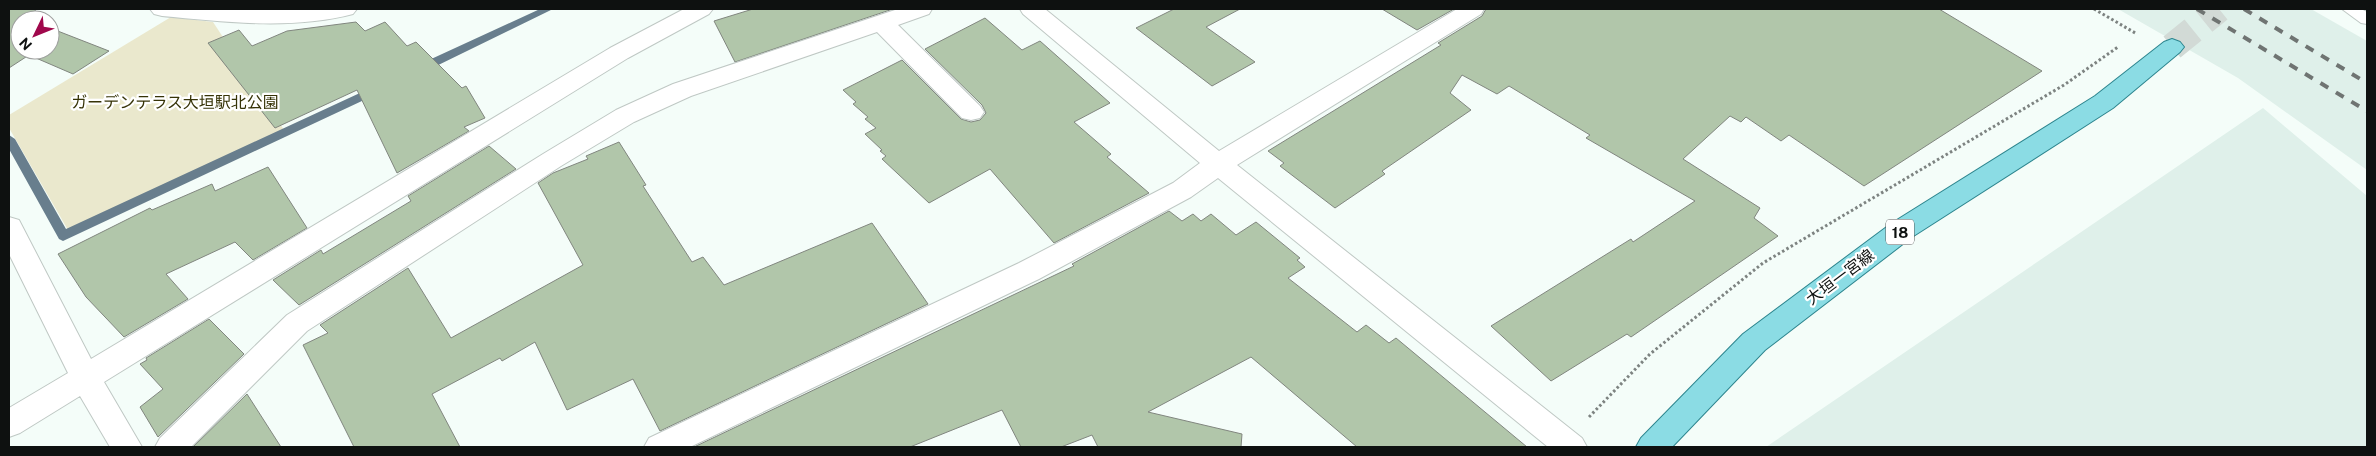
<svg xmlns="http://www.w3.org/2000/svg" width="2376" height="456" viewBox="0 0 2376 456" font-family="'Public Sans','Noto Sans JP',sans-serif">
<rect width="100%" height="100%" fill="#f4fdf9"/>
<path fill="#dff0ea" d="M2118,9H2311L2367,41V170L2238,78Z
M2263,108L2367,196V447H1766Z"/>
<path fill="#eae8cd" d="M171,17L213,22L286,133L68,230L9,128V115Z"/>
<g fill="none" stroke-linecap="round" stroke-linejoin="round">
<path fill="#687e8d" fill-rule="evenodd" d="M540,9H553L424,72L420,73L414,69L416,66Z
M375,86L381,90L379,93L63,241L59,239L9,149V135L15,139L66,229Z"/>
</g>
<path fill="#b1c6aa" stroke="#81867f" d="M9,9H34L43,20H20V50H50V28L109,51L73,74L29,55L9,68Z
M753,9H893L735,62L714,21Z
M1174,9H1240L1206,27L1255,62L1212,86L1136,28Z
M1382,9H1454L1417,30Z
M1486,9H1939L2042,71L1864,186L1789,135L1781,141L1746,117L1741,122L1730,116L1683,159L1760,208L1754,218L1778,236L1631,337L1627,334L1551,381L1491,326L1631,239L1633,242L1695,201L1586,138L1590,135L1509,86L1497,94L1462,75L1450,93L1471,110L1382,171L1385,174L1335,208L1280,166L1284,163L1268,151L1441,45L1438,43L1482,16Z
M985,18L1022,50L1040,41L1110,103L1074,122L1111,154L1107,157L1149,193L1054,243L990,169L929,203L882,159L886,156L880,151L882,150L865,134L876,128L865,119L868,117L853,104L856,102L843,90L902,60L961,119L971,122L980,120L986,113L982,105L925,49Z
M356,22L365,31L385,22L407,46L416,42L462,88L466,86L485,118L464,127L469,131L397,173L357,90L275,128L208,43L239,30L252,46L287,31Z
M619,142L646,185L643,186L692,262L703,257L724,285L872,223L928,304L660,431L633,379L567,410L535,342L502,361L500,358L432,394L460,447H354L303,345L328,333L320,325L408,268L451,338L583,265L538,183L553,173L588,159L586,156Z
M489,146L516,169L299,305L273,280L321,250L323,254L411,201L408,196Z
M268,167L307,228L253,260L235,242L166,274L188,299L124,337L86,297L58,254L150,208L152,210L212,184L215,191Z
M1169,211L1182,221L1193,214L1201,221L1211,214L1236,235L1256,222L1300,258L1297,260L1305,267L1288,278L1357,332L1366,325L1389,343L1396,338L1527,447H1357L1251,357L1148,412L1242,434L1241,447H1098L1092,435L1061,447H1021L1002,410L910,447H694L1074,266L1072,264Z
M209,319L244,354L158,437L140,407L163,389L140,364L147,360L146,358Z
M247,394L281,447H193Z"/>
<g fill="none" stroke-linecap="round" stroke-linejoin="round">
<path stroke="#d2dad6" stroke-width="27" stroke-dasharray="27 14" stroke-linecap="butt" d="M2172,47L2219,9"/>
<g stroke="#bfc8c4" stroke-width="2">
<path id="lane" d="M2342,9H2361L2367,12V24L2361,23Z"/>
</g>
<g stroke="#bfc8c4" stroke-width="2">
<path id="street" d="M150,9H357L353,14C293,30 224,22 162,16L154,14Z
M684,9H713L709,14L628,58L104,382L142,447H110L80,396L20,433L9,437V408L68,373L9,254V217L19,220L91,359L610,48Z
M898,9H932L929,14L898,25L980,106L984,112L980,118L971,120L962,118L877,32L691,96L634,122L561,166L307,331L191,447H155L160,438L287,315L543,154L616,110L673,84Z
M1020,9H1045L1219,151L1457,9H1484L1481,14L1237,165L1582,438L1587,447H1548L1218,178L1191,197L1039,279L690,447H644L649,438L1019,263L1173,183L1200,163L1023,14Z"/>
</g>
<g stroke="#2d858e" stroke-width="2">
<path id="primary" d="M2172,39L2180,42L2184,47L2180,52L2113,108L1912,237L1765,350L1672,447H1636L1641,438L1743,334L1892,223L2095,96L2164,42Z"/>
</g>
<path stroke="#7d8381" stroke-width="3" stroke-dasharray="2.5 2.5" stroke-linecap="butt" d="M2094,9L2137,34
M1589,417L1650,354L1763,263L2064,85L2118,47"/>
<use href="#lane" fill="#fff" fill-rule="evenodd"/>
<use href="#street" fill="#fff" fill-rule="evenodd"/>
<use href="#primary" fill="#8bdce4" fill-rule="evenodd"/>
<path stroke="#6f7472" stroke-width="4" stroke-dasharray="9 9" stroke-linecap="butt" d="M2197,9L2367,111
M2244,9L2367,83"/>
</g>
<g text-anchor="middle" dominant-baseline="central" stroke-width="4.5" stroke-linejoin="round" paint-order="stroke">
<rect fill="#fff" stroke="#565858" stroke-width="1" x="1886" y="219.5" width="28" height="25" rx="4"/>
<g font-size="15" font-weight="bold" fill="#0e1110">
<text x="1900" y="232">18</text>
</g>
<g font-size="16" fill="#363307" stroke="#fff">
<text x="175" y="102">ガーデンテラス大垣駅北公園</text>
</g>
<g font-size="16" fill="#0e1110" stroke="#fff">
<text transform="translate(1840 277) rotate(-37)">大垣一宮線</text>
</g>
</g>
<rect width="2376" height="456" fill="none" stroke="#0e1110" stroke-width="20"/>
<g transform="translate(35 35) rotate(227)"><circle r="24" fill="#ffffff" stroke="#9fa09f"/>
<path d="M0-4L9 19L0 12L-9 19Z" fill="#a0084c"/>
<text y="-8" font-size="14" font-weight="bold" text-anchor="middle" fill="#0e1110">N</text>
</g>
</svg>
